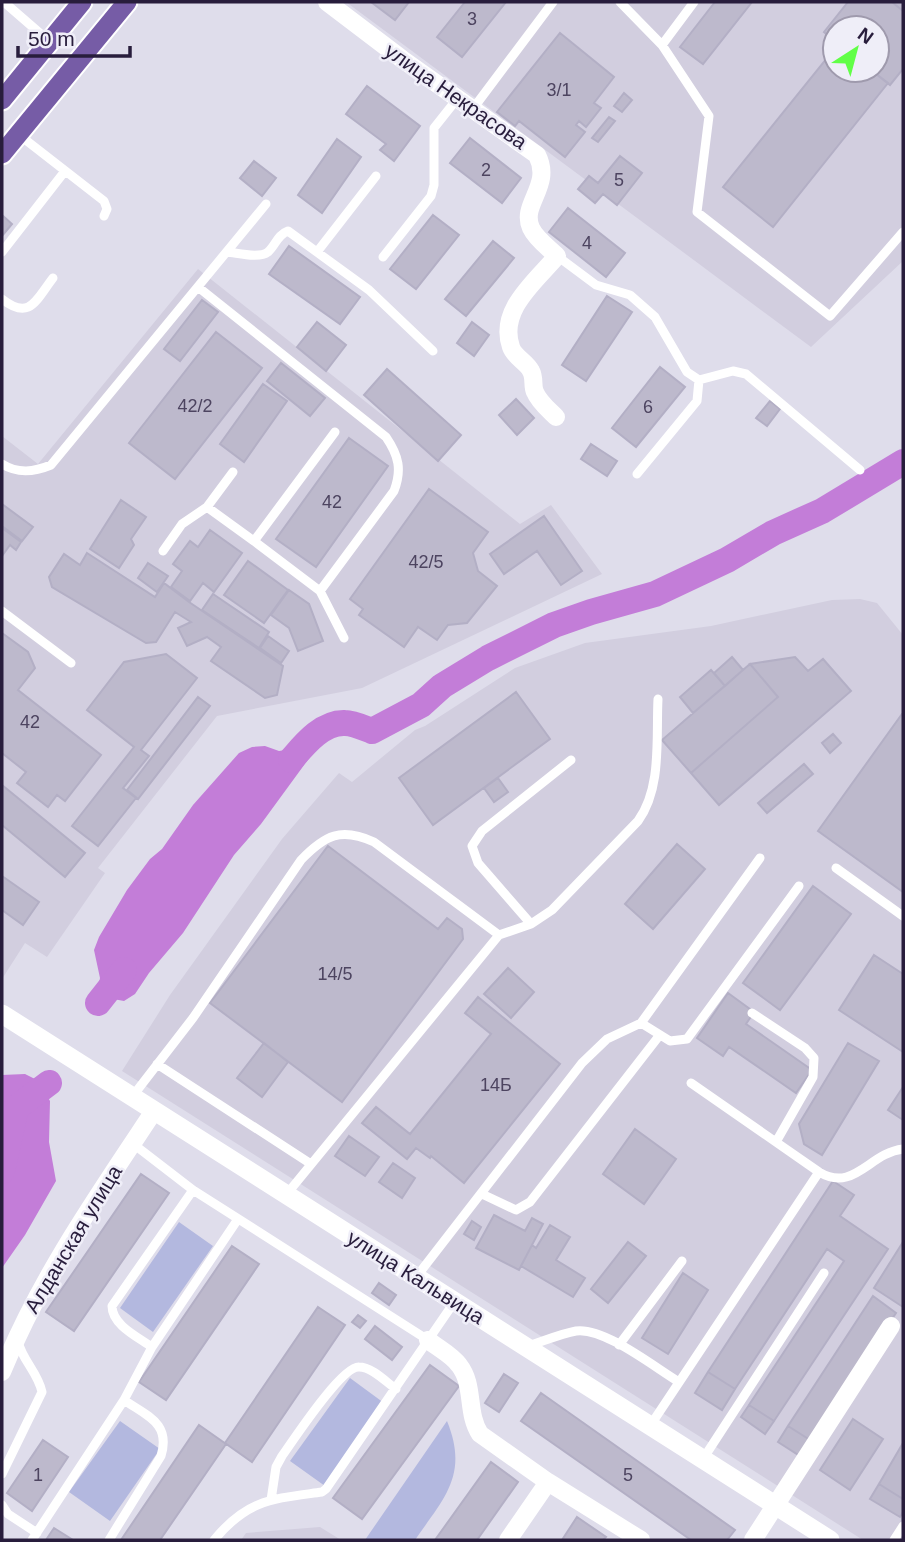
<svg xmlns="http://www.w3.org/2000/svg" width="905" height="1542" viewBox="0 0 905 1542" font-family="Helvetica,sans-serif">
<rect width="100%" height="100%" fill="#dfddeb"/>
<path fill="#d2cedf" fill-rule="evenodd" d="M346,2H903V261L811,347ZM835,28H877V70H835Z
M198,269L520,524L551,505L602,574L362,688L217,716L98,868L105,873L47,957L25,943L2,979V436L38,464Z
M860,599L877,603L903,635V1540H863L122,1071L170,995L282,839L339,773L352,782L415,730L425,726L515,668L585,643L711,626L832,600Z
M320,1527L341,1540H241L246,1533Z"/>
<path fill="#b3b8df" d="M179,1222L213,1246L153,1332L120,1308Z
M350,1378L384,1403L325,1486L290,1461Z
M120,1421L160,1449L110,1521L69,1492Z
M447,1421C469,1475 444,1498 415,1540H365Z"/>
<path fill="#c37dd8" d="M314,735L318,746L261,824L234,855L183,933L149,973L135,994L124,1001L97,996L100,978L94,950L99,937L127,890L150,859L162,849L193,805L239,753L252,747L265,746L279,751L292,749Z
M25,1074L37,1080L50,1101L49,1142L56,1181L25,1235L2,1268V1075Z"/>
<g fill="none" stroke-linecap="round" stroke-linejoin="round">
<path stroke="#c37dd8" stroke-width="26" d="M291,760C304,745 322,722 345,723C353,723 364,728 372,731L421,705L442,686L488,658L554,625L591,612L655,594L727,560L773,533L822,511L903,462
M98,1003L124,970
M2,1171L16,1108L49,1083"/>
</g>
<path fill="#bdb9cc" stroke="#b3afc5" stroke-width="2" d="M371,2H409L395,20Z
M465,2H506L462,57L437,37Z
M715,2H752L703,64L680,47Z
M848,2H892L903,11V69L890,85L871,70H877V28H835V41L824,32Z
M892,2H903V11Z
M560,33L614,77L594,103L601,108L586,127L579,121L576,125L585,132L565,157L519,121L515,126L497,112Z
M835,48V70H871L888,83L773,227L723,187Z
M367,86L420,126L394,161L380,150L386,144L346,114Z
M624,93L632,100L622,112L614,106Z
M609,117L615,121L598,142L592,138Z
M470,138L521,178L502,203L450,163Z
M337,139L361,157L322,213L298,195Z
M620,156L642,173L617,205L603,194L595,203L578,189L589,176L598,183Z
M254,161L276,178L262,196L240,178Z
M568,208L625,253L606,277L549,232Z
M2,215L12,224L2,236Z
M433,215L459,235L416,289L390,269Z
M493,241L514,258L466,316L445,299Z
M289,246L360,297L340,324L269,274Z
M607,296L632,312L586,381L562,365Z
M202,300L218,312L180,361L164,349Z
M317,322L346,345L326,371L297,347Z
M472,322L489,335L474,356L457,343Z
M216,332L262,368L175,479L129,443Z
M281,363L325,398L310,416L267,381Z
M660,367L685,387L636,447L612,428Z
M387,369L461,435L438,461L364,395Z
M263,384L287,401L244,462L220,444Z
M516,399L534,418L517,435L499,415Z
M770,401L780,409L767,426L756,418Z
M349,438L388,466L316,567L276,539Z
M591,444L617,461L607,476L581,459Z
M429,489L488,532L473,553L478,571L497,586L467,623L448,625L437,640L418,627L404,647L359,615L363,609L350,599Z
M121,500L146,517L131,539L134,545L119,568L90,549Z
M2,504L33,527L22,541L2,526Z
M544,516L582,571L561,585L537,551L504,574L490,554Z
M2,528L21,542L16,550L10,545L2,556Z
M210,530L242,553L214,592L203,583L190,601L171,587L182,571L173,564L190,541L198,547Z
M87,553L155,597L164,583L189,602L283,666L277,695L265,698L211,661L221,647L207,637L187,646L178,628L191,622L175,612L156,642L146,643L52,587L49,577L64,554L80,565Z
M248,561L288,590L264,623L224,595Z
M148,563L168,576L157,592L138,578Z
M289,590L309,604L323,641L298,651L289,628L271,615Z
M213,594L269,632L259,648L202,610Z
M2,633L28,652L35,668L18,690L101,755L65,801L57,795L48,807L17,783L26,772L2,753Z
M268,636L289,651L281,663L260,648Z
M166,654L197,678L141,750L149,756L123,788L136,798L98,846L72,826L134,747L87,710L124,662Z
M732,657L743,670L725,686L714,673Z
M795,657L808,671L823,659L851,691L719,805L691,773L778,697L750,664Z
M750,664L778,697L691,773L662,740Z
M711,670L725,686L693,713L680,697Z
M516,692L550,739L433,825L399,778Z
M198,697L210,706L138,799L127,790Z
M902,714H903V892L818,831Z
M833,734L841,743L830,753L822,743Z
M804,764L813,774L767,813L758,803Z
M498,778L508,792L494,802L484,788Z
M2,785L85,853L65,877L2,825Z
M677,844L705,869L653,929L625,904Z
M328,846L438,929L447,918L462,929L463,939L342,1102L210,1003Z
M2,876L39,902L23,925L2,910Z
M813,886L851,914L780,1010L743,983Z
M874,955L903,974V1052L839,1010Z
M508,968L534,992L511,1018L484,994Z
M728,993L754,1012L746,1024L812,1070L796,1093L729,1047L723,1056L697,1038Z
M478,997L560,1064L464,1183L431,1156L430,1158L416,1148L407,1159L362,1123L376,1107L410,1134L491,1034L465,1013Z
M264,1043L288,1062L262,1097L237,1078Z
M848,1043L879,1061L822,1155L804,1144L799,1124Z
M903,1087V1120L888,1110Z
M635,1129L676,1159L644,1204L603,1174Z
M349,1136L379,1157L365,1176L335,1156Z
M393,1163L415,1178L402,1198L379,1182Z
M141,1174L169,1193L74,1331L46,1312Z
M833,1181L854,1195L840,1216L888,1249L774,1421L749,1405L844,1261L827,1249L735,1389L708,1372Z
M494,1215L525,1231L532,1218L543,1224L519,1270L476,1248Z
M472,1221L481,1227L474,1240L464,1234Z
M550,1225L570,1237L556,1260L585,1278L573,1297L521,1266L532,1245L536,1248Z
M628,1242L646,1256L608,1303L591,1289Z
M903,1242V1307L874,1288Z
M232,1246L259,1264L166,1400L139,1382Z
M683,1273L708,1290L668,1354L642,1338Z
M379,1283L396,1295L389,1305L372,1293Z
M873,1296L896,1313L810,1440L788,1426Z
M318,1307L345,1325L252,1462L225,1443Z
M358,1315L366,1321L360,1328L352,1322Z
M375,1326L402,1347L392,1360L365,1339Z
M430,1365L459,1386L362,1519L333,1498Z
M708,1372L735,1389L722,1410L695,1393Z
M504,1374L518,1383L499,1412L485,1403Z
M541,1393L735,1530L727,1540H691L521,1421Z
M749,1405L774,1421L765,1434L741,1417Z
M853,1419L883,1439L850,1490L820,1470Z
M199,1425L226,1444L160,1540H121Z
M788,1426L810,1440L800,1456L778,1442Z
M43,1440L68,1457L32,1511L7,1493Z
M903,1443V1499L879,1484Z
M491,1462L518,1482L477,1540H435Z
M879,1484L903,1499V1512L900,1517L870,1499Z
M577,1517L606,1537L603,1540H562Z
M54,1528L73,1540H46Z"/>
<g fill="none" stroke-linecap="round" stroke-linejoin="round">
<g stroke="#fff" stroke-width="23">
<path id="primary" d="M2,100L82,2
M2,154L127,2"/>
</g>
<path stroke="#fff" stroke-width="9" d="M4,2L50,42
M620,2L662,45
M694,2L662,45L709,116L697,212L830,316L903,232
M472,110L553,2
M18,134L104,201L107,209L104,216
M2,252L65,171
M227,252C238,253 259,259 268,252C276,245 277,235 288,231L369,290L433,351
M317,252L376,176
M557,256L596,285L630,295L655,317L687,372L699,380L697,401L637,474
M383,257L431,196L434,185V128L457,99
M198,287L386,437C399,456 402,470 394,491L320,591L254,541L335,432
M2,299C30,321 36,300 53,278
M699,380L733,371L746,374L860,470
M2,464C18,474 34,472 51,465L266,204
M207,507L233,472
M163,551L182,524L207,507L254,541
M320,591L344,638
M2,611L71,663
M836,868L903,916
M531,924L552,910L638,821C662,788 656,739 658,699
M499,935L531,924L478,863L472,846L482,831L571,760
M752,1013L805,1048L814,1058L813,1077L776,1142
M641,1023L670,1041L687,1039L799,886
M157,1064L311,1164
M132,1097L193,1018L301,860C325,835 341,827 374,842L499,935L286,1195
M132,1143L193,1190L428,1340
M819,1172C854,1193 869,1153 903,1149
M482,1194L516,1210L530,1202L659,1036
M417,1276L582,1063L607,1039L641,1023L760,858
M619,1345L682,1261
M528,1346C544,1341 560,1334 576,1331C604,1327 654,1367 679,1382
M152,1347C138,1337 112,1325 112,1306L193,1190
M650,1426L819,1172L691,1083
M703,1459L824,1273
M2,1474L42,1392C38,1373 23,1361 18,1342
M271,1500L276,1467L282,1456C294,1439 342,1366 359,1367C372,1367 386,1382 396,1389
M2,1505L8,1514L37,1533
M32,1540L124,1400
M109,1540L161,1456C171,1423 147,1416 124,1400L152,1347L238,1219
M214,1540C248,1499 272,1499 322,1492L326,1489L455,1301
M894,1540L903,1526"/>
<path stroke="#fff" stroke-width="18" d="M327,2L402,59L537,155C553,186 520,204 531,228C536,239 549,248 557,256C536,281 498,310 511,347C514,357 527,362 531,371C535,378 532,386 535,392C539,402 549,410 556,417
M428,1340C438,1348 452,1355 459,1365C475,1385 466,1413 480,1434L548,1482L641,1540
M2,1372C40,1278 98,1195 154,1111
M508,1540L548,1482
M753,1540L891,1326"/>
<path stroke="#fff" stroke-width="19" d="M2,1014L830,1540"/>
<use href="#primary" stroke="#765ca6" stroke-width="19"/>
</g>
<g text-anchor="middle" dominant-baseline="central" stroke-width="5" stroke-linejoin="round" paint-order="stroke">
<g font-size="18" fill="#4d4460">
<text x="472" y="19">3</text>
<text x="559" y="90">3/1</text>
<text x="486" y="170">2</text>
<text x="619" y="180">5</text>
<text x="587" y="243">4</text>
<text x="195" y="406">42/2</text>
<text x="648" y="407">6</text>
<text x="332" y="502">42</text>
<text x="426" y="562">42/5</text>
<text x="30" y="722">42</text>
<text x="335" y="974">14/5</text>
<text x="496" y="1085">14Б</text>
<text x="38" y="1475">1</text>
<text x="628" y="1475">5</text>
</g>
<g font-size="21" fill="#281d3c" stroke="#efeef8">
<text transform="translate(456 96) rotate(35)">улица Некрасова</text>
<text transform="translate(73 1239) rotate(-59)">Алданская улица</text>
<text transform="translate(416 1277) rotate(32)">улица Кальвица</text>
</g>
</g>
<rect width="905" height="1542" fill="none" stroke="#281d3c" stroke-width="7"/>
<g transform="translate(856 49) rotate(36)"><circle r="33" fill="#efeef8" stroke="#9f9aad" stroke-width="2"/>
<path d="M0-5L12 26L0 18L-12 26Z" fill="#61ff47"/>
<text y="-10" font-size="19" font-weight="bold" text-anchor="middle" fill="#281d3c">N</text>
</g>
<path d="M18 46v10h112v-10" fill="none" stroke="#281d3c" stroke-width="3.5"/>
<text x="28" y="46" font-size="21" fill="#281d3c" stroke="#efeef8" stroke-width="5" paint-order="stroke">50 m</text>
</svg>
